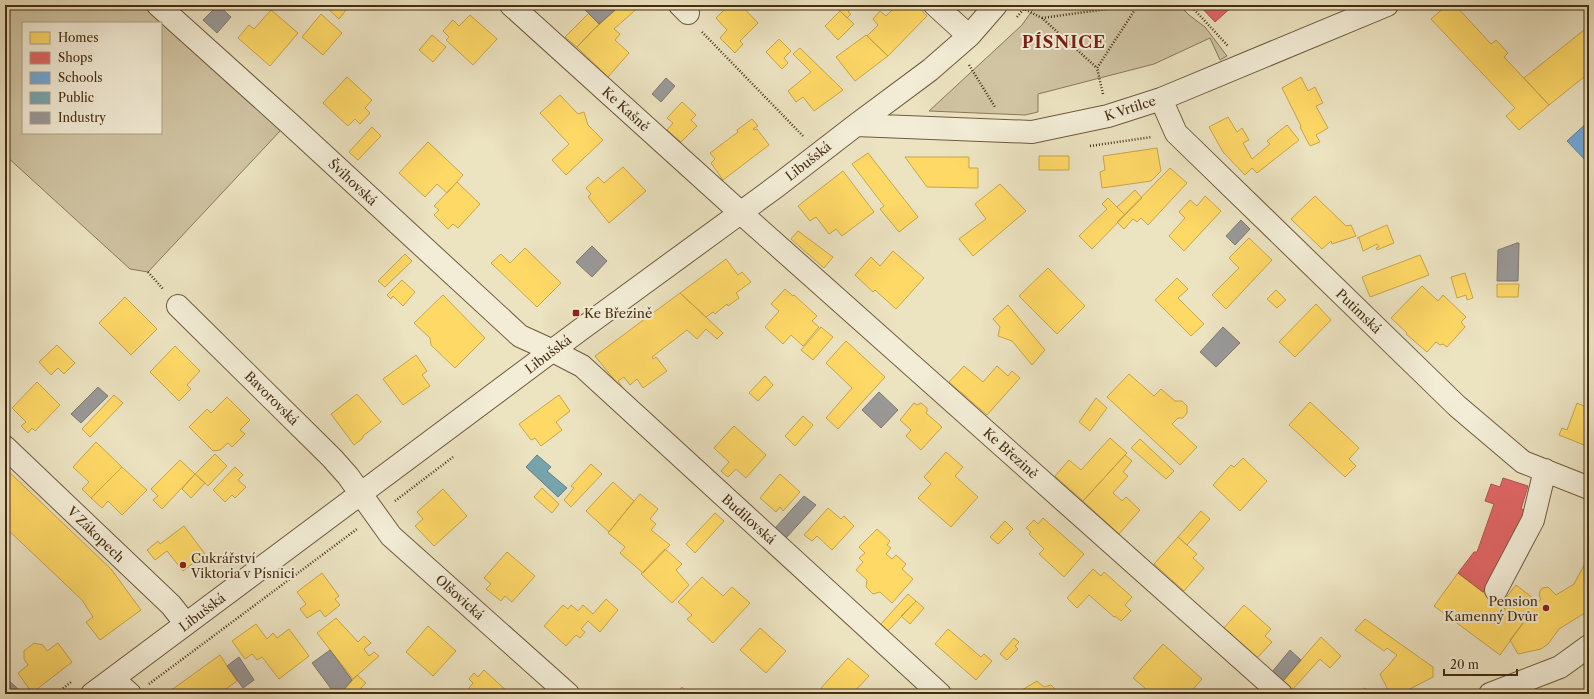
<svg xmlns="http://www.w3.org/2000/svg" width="1594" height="699" viewBox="0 0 1594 699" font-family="'Libre Caslon Text',serif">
<rect width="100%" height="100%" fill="#ece3c1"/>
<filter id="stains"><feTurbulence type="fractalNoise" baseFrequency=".005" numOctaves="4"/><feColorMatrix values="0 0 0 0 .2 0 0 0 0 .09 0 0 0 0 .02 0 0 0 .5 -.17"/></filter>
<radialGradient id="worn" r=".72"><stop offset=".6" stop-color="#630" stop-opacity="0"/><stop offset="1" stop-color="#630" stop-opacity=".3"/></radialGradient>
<path fill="#d0c4a3" stroke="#8a785a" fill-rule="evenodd" d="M5,5H142L281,130L148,272L130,269L5,155ZM23,23H161V133H23Z
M1036,5H1179L1189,15L1205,27L1227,56L1220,60L1210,38L1154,64L1038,94V112L1025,115L929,111L1022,25Z"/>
<path fill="#ffd966" stroke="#c7a54c" d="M324,5H340L346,10L339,19Z
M621,5H641L614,29L620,34L615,40L629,53L608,77L577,47L591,32Z
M729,5H741L758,23L740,41L743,44L735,53L720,38L727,30L716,18Z
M834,5H851L853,7L848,12L851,14L847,18Z
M897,5H916L927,16L888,56L867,36L878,25L873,19L880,11L886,16Z
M1447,5H1455L1491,44L1496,40L1508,53L1504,57L1549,105L1519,130L1506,116L1515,108L1431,19Z
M271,10L298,33L270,66L238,38L249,25L254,29Z
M840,11L854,24L838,40L825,26Z
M589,13L599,24L577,47L565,37Z
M321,14L342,33L323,55L302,37Z
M470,15L497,39L473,65L446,40L449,37L443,31L453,20L459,26Z
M1589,26V73L1549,105L1524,78Z
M432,35L446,47L433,62L419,50Z
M866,35L888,56L855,81L836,57Z
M779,39L791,51L784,58L788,63L782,69L766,52Z
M800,48L843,90L814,111L803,97L796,102L788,91L811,72L793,54Z
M347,77L372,100L365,108L370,113L360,124L355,119L348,126L323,103Z
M1301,77L1308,91L1315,87L1323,103L1316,106L1328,128L1316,135L1320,142L1310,146L1300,127L1301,126L1282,88Z
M560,95L578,114L584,112L588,125L603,140L566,175L552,160L569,144L540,113Z
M682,102L696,115L691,120L697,126L681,142L667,130L673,123L667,118Z
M1228,117L1237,132L1242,128L1249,140L1243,143L1252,159L1270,144L1267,141L1287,125L1299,140L1257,173L1252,168L1245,175L1223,152L1209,127Z
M752,119L758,126L753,129L754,130L757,129L769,145L723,180L711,163L715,159L710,153L738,132L737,130Z
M372,127L381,136L358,160L349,152Z
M428,142L463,175L447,193L437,184L425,197L399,173Z
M1157,148L1161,171L1151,181L1102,188L1100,172L1105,170L1103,156Z
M868,153L918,217L899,232L880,209L884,206L852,164Z
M1039,156H1069V170H1039Z
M905,157H969V168H978V188L927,187Z
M623,167L646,191L609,223L588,197L591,194L586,188L598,177L604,183Z
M1170,168L1187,183L1148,225L1141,218L1137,222L1133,219L1124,229L1117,222Z
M843,171L874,212L842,236L836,229L829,234L816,217L810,221L798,206Z
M457,182L480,204L458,228L453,224L448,229L434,215L439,210L434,206Z
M1000,184L1026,211L973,256L959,239L986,219L975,204Z
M1135,190L1142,198L1125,215L1117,207Z
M1205,196L1221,211L1184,251L1169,236L1185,218L1179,212L1190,200L1197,206Z
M1315,196L1346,226L1351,225L1356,236L1332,244L1331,241L1322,249L1291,219Z
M1108,198L1125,215L1092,249L1079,236L1107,209L1102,204Z
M1387,225L1394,243L1377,250L1376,248L1379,247L1377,244L1363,251L1359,238H1357Z
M798,231L833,257L824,268L791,239Z
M1249,238L1272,260L1226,309L1212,295L1239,268L1229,258Z
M525,248L561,283L537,307L491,263L501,254L510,263Z
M893,251L924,278L896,309L875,290L873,292L855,275L871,257L880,266Z
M405,254L412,261L385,287L378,281Z
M1420,255L1429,275L1370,297L1362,277Z
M726,259L738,275L742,272L751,282L736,293L739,298L728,306L727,304L715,314L713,312L706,317L680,293Z
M1048,268L1085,306L1057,334L1019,296Z
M1465,273L1473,298L1467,300L1466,295L1457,298L1451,277Z
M1177,278L1188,289L1178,298L1204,324L1191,336L1155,300Z
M402,280L415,292L403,306L393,296L391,299L387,295Z
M1497,284H1519L1518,297H1497Z
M1422,286L1438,301L1443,295L1466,317L1461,322L1465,327L1447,347L1443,344L1440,345L1436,342L1427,352L1406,334L1407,333L1391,318Z
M785,289L793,296L794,295L817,316L812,321L819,327L803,346L791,335L783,344L765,327L779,311L771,304Z
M1276,290L1286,300L1277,308L1267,299Z
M680,293L723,333L717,339L706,329L697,339L687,330L652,357L653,359L656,357L667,371L643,388L637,379L630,385L624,377L618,381L622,387L621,388L595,356Z
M443,295L485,338L455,368L431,345L430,338L414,323Z
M125,297L157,329L131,355L99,323Z
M1316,304L1331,320L1295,357L1279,342Z
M1008,305L1045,350L1032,365L1012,341L998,336L1000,327L993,319Z
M821,327L833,337L813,360L801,350Z
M846,341L885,377L838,429L826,418L852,388L826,363Z
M57,345L75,363L64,374L58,368L51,375L39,362Z
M175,346L200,371L187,385L191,389L179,401L150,372Z
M416,355L427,371L422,375L430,386L403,405L383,379Z
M964,366L983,382L997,366L1008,376L1012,371L1020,378L987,415L949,382Z
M1129,374L1154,396L1161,389L1175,401H1182L1187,406V413L1183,418H1178L1172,424L1197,447L1180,465L1107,397Z
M765,376L773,385L758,401L749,393Z
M37,382L60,405L35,431L32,428L28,433L21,426L26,422L12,408Z
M357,394L381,422L363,436V438L354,445L331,414Z
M114,395L123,403L90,437L82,429Z
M559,395L570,411L556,422L562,430L541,446L535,438L531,440L519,424Z
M227,397L250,420L240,430L245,434L232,447L228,443L220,450L213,451L189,427L207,409L211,413Z
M1096,398L1107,408L1090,431L1079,422Z
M1310,402L1359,448L1349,459L1356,466L1345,477L1289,425Z
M914,403L917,405L921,403L927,408V411L926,413L942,427L921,450L906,436L911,430L900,420Z
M1577,403L1589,408V447L1559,435L1562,428L1567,430Z
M803,416L813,425L795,446L785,436Z
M734,426L766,455L746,478L736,469L728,477L721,471L729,462L714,448Z
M1110,438L1127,453L1083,501L1055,476L1069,460L1081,470Z
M1140,439L1174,471L1166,479L1131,448Z
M96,442L122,467L91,498L82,489L89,482L73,467Z
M946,452L963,467L955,476L978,497L951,527L918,498L931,484L924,477Z
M215,454L227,466L208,486L195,474Z
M1125,455L1132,461L1123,472L1128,476L1113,493L1122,501L1126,497L1140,510L1119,534L1083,501Z
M1243,458L1267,481L1240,511L1213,485L1231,465L1234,467Z
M180,460L195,474L162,509L153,500L158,496L151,489Z
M591,464L602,474L571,507L564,500L574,488L571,486Z
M122,467L147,490L122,515L108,501L102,508L91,498Z
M235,467L243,475L238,480L246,487L235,498L232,495L225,502L213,490Z
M6,469L111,569L141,610L100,640L86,622L93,617L82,600L5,527Z
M195,474L205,483L191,498L182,489Z
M780,474L800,492L783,511L780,507L776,512L760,498Z
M613,482L634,501L609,532L586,511Z
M542,488L559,504L552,513L534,497Z
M443,489L467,516L434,546L415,526L423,519L417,512Z
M640,494L658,509L650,519L656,524L651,530L670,545L643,573L620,553L625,547L608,533Z
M828,508L841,519L844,516L854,526L832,550L817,536L812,541L804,535Z
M1201,511L1210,519L1187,545L1178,537Z
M715,513L724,521L695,553L686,544Z
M1043,518L1084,554L1064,577L1039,554L1044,549L1029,534L1031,532L1026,528L1034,520L1038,524Z
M1005,521L1013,529L998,544L990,537Z
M184,526L205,554L183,571L167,551L155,560L147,550L158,541L160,544Z
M877,529L890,541L887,545L891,548L886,554L892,559L896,555L906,564L902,569L913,579L892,603L880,592L873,594L866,587L867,580L856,570L863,562L859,558L865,553L859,547Z
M1178,537L1197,554L1193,558L1204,568L1184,591L1154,564Z
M665,549L682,564L676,570L689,585L672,603L641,574Z
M507,552L535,576L512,602L505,596L501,601L486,589L491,584L484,578Z
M1589,556V612L1588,611L1559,629L1548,644L1541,649L1518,654L1510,640L1523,623L1500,605L1516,585L1538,602L1541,599L1539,595L1540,591L1542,588L1548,587L1556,595L1574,584Z
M1093,569L1101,576L1104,572L1132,597L1125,605L1131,611L1121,621L1115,616L1114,617L1089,595L1077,608L1067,598Z
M322,573L339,596L335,599L340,605L325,617L320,610L307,618L300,609L306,604L297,592Z
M1458,573L1523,623L1500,655L1434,606Z
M702,577L723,596L732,587L750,603L713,643L687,619L692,615L678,602Z
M908,594L916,601L888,631L881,624Z
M606,599L618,610L600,632L588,621L581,629L585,632L580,638L576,635L566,646L544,626L563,605L568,609L571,605L578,611L583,605L593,614Z
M916,601L924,608L910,624L901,616Z
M1244,605L1271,629L1265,636L1272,642L1257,658L1224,628Z
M336,618L358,642L364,636L371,643L364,649L369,656L374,652L379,656L353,679L317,633Z
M1365,619L1433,667V677L1400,694H1390L1380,674L1388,666L1397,655L1387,648L1384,651L1355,630Z
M256,624L267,639L273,633L277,638L289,629L309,656L279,679L262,657L257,660L252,654L245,659L232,641Z
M428,626L456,651L433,676L406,652Z
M760,628L786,651L766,673L740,650Z
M948,629L981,657L984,654L992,661L976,680L935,644Z
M1321,637L1341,656L1330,668L1320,659L1292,690L1283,681Z
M1014,638L1019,642L1015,646L1018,649L1007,660L1000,654Z
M34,643L43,645L47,651L58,643L72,662L32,693L18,673L28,665L24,659V651Z
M1163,644L1202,679L1189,694H1152L1133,678Z
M220,655L237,681L219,694H172L170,691Z
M848,658L869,676L852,694H821L824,691L821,688Z
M484,670L510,694H466L465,693L473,683L469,679L474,673L478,677Z
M357,675L366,683L361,688L368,694H348L344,690Z
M1037,681L1044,687L1051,685L1056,690L1055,694H1018L1022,690Z
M682,687L690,694H676Z
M1365,688L1368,694H1354Z"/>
<path fill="#e06666" stroke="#b2554c" d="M1199,5H1234L1215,22Z
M1503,478L1528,486L1521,509L1525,510L1520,530L1515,528L1504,564L1483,592L1458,573L1474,552H1477L1494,504L1485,501L1491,484L1500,487Z"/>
<path fill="#6fa8dc" stroke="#62839f" d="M1589,121V164L1567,141Z"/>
<path fill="#76a5af" stroke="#678180" d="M537,455L551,467L547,471L567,488L558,497L526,467Z"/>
<path fill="#999" stroke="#807970" d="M218,5L231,17L217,33L203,20Z
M580,5H610L615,10L599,24Z
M666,78L675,86L661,102L652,94Z
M1241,220L1250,229L1235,245L1226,236Z
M1517,243H1519L1518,281H1497L1498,250Z
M592,246L607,261L592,277L576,262Z
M1223,327L1240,343L1216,367L1200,352Z
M98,387L108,396L81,423L71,414Z
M879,392L898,410L881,428L862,410Z
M804,496L816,505L786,538L775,528Z
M330,650L352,680L344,689L335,694L312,663Z
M1290,650L1301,660L1283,681L1272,672Z
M239,657L254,680L243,688L227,666Z
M7,679L24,694H5V681Z"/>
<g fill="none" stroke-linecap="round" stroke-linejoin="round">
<g stroke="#6f5a3d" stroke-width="24">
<path id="minor" d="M158,5L289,123L520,336L553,351L582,366L940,694
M511,5L741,213L1281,694
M680,5L688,13
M935,5L969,36
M1161,99L1176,133L1457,406L1523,462L1589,488
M856,125L1032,132L1108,116L1161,99L1387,5
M178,306L332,458L348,476L391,536L568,694
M5,447L171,605L186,624
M1496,590L1533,520L1545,470
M113,679L130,694
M92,694L580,330L777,186L856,125L930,70L969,36L996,5
M1490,694L1560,667L1589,646"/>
</g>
<path stroke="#452d11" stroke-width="2.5" stroke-dasharray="1 2" stroke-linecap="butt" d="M1190,5L1228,46
M1020,7L1042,18L1097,68
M1017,17L1027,5
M1042,18L1136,5
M702,32L803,136
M969,65L995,107
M1103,94L1097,68L1138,5
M1090,146L1152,137
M148,272L163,289
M395,501L453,457
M149,684L357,529
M56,694L71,682"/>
<use href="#minor" stroke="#f3edd7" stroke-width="22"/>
</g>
<g fill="#8f2418" stroke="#f3edd7" stroke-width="1.5">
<rect x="572" y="309" width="8" height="8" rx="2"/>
<circle cx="183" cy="565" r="4"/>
<circle cx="1546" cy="608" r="4"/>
</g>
<g text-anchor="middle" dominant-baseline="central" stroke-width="4" stroke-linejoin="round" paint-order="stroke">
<g font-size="13" fill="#452d11" stroke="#f3edd7">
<text transform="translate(1130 108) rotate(-18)">K Vrtilce</text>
<text transform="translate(626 109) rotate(42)">Ke Kašně</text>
<text transform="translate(808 161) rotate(-38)">Libušská</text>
<text transform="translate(353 182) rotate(43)">Švihovská</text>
<text transform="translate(1359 311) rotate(44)">Putimská</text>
<text transform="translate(548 354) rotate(-37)">Libušská</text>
<text transform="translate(272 398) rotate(45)">Bavorovská</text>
<text transform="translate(1011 453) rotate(42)">Ke Březině</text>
<text transform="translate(749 519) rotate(42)">Budilovská</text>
<text transform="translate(96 534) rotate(44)">V Zákopech</text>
<text transform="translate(460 597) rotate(42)">Olšovická</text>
<text transform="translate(202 612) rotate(-37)">Libušská</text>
</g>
<g font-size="13" fill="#452d11" stroke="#f3edd7" text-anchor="start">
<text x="584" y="313">Ke Březině</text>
<text x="191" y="558">Cukrářství<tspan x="191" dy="15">Viktoria v Písnici</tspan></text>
<text x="1538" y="601" text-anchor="end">Pension<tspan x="1538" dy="15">Kamenný Dvůr</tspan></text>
</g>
<g font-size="17" font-weight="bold" letter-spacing="1" fill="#7a1f14" stroke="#f3edd7">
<text x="1064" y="42">PÍSNICE</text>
</g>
</g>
<rect width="1594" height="699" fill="none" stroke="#ece3c1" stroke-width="20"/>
<rect x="6" y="6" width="1582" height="687" fill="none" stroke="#452d11" stroke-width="2"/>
<rect x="10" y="10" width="1574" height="679" fill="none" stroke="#452d11"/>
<rect x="22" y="22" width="140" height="112" fill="#f3edd7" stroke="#ada088"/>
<rect x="30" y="32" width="20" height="12" fill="#ffd966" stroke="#ada088"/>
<text x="58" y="42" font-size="12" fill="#452d11">Homes</text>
<rect x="30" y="52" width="20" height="12" fill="#e06666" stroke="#ada088"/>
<text x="58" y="62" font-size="12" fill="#452d11">Shops</text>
<rect x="30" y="72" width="20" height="12" fill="#6fa8dc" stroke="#ada088"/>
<text x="58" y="82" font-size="12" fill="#452d11">Schools</text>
<rect x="30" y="92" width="20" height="12" fill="#76a5af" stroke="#ada088"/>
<text x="58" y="102" font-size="12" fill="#452d11">Public</text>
<rect x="30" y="112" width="20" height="12" fill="#999999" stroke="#ada088"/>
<text x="58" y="122" font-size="12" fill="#452d11">Industry</text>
<path d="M1444 669v6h73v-6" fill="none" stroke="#452d11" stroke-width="2"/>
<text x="1450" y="669" font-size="12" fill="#452d11" stroke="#f3edd7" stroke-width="3" paint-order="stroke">20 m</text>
<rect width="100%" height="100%" filter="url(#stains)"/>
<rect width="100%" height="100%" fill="url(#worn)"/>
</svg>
